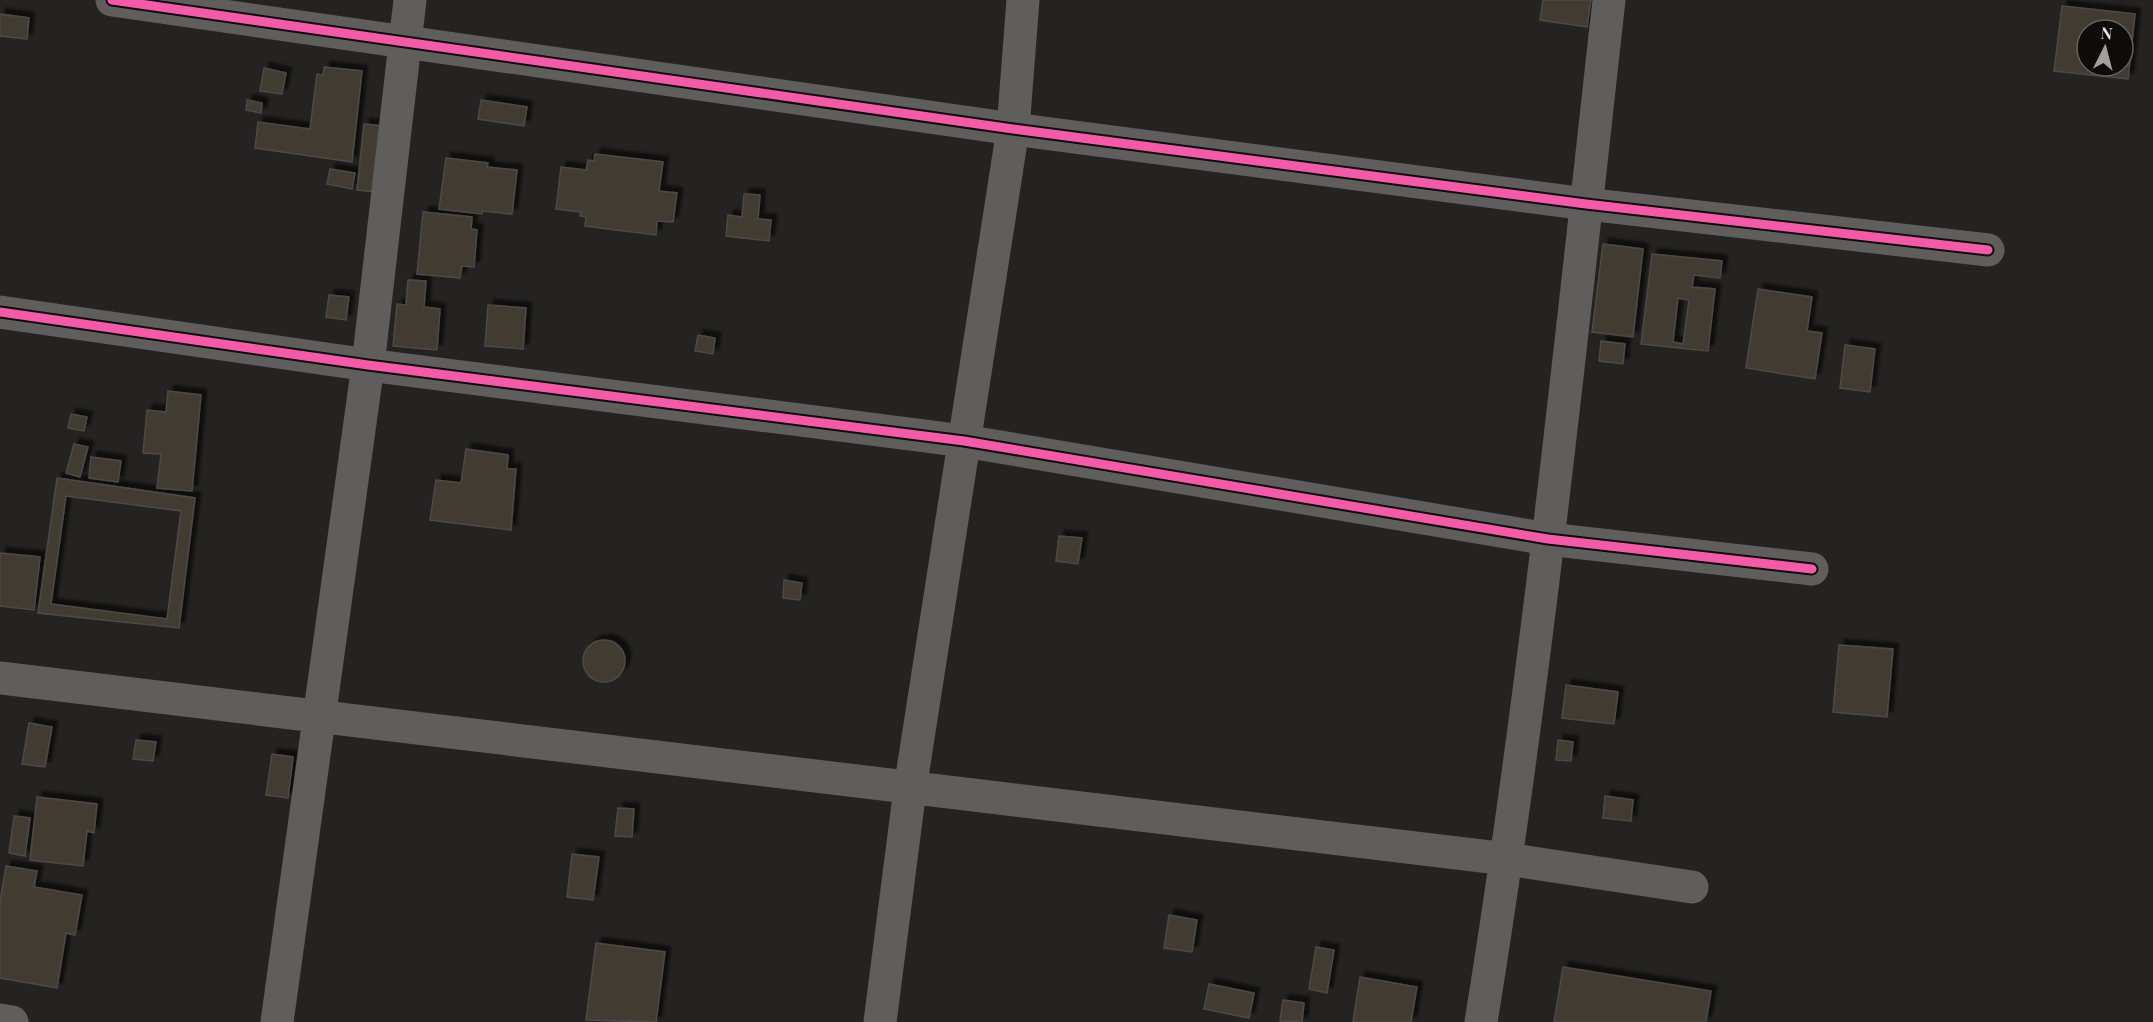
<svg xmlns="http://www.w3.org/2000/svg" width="2153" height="1022" viewBox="0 0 2153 1022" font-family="'Playfair Display',serif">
<defs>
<filter id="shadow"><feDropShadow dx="5.5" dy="-5.5" stdDeviation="1.5" flood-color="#0009"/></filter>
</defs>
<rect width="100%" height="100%" fill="#252321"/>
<path fill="#423a31" stroke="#4c4a48" stroke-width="1.5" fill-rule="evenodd" filter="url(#shadow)" d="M1543,0H1591L1587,27L1540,20Z
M2062,6L2135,14L2128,79L2054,71ZM2087,30H2123V66H2087Z
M0,14L29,18L27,39L0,36Z
M324,67L362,71L352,162L255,148L258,122L310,129L317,74L323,75Z
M264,68L286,73L282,94L260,91Z
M247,100L262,103L261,113L246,110Z
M481,100L527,107L524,126L478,119Z
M364,124L383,126L376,192L357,190Z
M595,154L663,162L659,191L677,193L673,222L657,221L656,235L585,226L586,217L580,216L581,212L556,209L561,167L586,170L588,160L594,161Z
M446,158L488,163L487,167L517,170L512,214L482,211V214L439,209Z
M330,169L355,173L352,189L327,184Z
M744,194L760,195L758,219L771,220L769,241L726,236L728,215L742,217Z
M423,212L472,217L471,229L477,230L474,267L462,266L460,278L417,274Z
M1603,244L1643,249L1633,337L1592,332Z
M1652,254L1722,261L1720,278L1694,275L1692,287L1715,289L1708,351L1641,344ZM1678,298L1689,300L1683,344L1673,342Z
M408,280L426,281L424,307L440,309L437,350L393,346L397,304L406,305Z
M1758,289L1812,297L1807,331L1822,333L1815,379L1746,368Z
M329,295L349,297L346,320L326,317Z
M488,305L526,308L523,349L485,346Z
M698,335L715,338L713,354L695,351Z
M1601,341L1625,344L1623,364L1599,361Z
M1845,345L1875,349L1870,392L1840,388Z
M168,391L201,395L192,491L157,488L161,454L143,453L147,410L166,412Z
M71,414L87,417L84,431L68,428Z
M74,444L88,447L80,477L66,473Z
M466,449L508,455L507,469H516L511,530L430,520L436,480L461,483Z
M91,457L121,461L118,482L89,478Z
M57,478L195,498L179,628L38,613Z
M66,496L181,511L167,619L51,604Z
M1059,536L1082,538L1078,564L1056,561Z
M0,553L40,557L34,610L0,606Z
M784,580L802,583L800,600L783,598Z
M583 661a21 21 0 1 1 42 0a21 21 0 1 1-42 0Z
M1839,645L1893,649L1887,717L1833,712Z
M1566,685L1618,692L1614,724L1562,718Z
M29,723L52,727L45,767L22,764Z
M136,740L156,742L153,761L133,759Z
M1558,740L1573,742L1571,761L1556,760Z
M272,754L293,757L288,798L266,795Z
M1605,796L1633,800L1631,821L1603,818Z
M37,797L97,804L94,833L87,831L83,866L30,860Z
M618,808L634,809L632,837L615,836Z
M14,816L30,818L25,856L9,853Z
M572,854L599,857L593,900L567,897Z
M6,866L37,871L34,887L82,895L75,935L66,933L57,988L0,978V901Z
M1169,915L1197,920L1192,952L1164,948Z
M596,943L665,952L656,1022L586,1020Z
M1316,947L1334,950L1327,993L1309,989Z
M1563,967L1711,991L1706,1022H1554Z
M1360,977L1417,987L1411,1022H1353Z
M1209,984L1254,993L1249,1018L1204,1009Z
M1283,1000L1304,1003L1302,1022L1280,1021Z"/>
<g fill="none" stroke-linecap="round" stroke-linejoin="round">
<path stroke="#605e5d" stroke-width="33" d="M112,0L1013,129L1586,204L1988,250
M0,312L368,365L964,441L1548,539L1812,569
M0,678L1507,859L1692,887
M0,1020L12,1022
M277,1022L368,365L410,0
M880,1022L910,789L1013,129L1023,0
M1481,1022C1536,683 1571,341 1609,0"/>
<g stroke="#0e0c0b" stroke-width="13">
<path id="cycleway" d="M112,0L1013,129L1586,204L1988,250
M0,312L368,365L964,441L1548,539L1812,569"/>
</g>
<use href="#cycleway" stroke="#f35aa7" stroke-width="9"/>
</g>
<g transform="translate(2105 48) rotate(6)"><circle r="28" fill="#0e0c0b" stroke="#646260" stroke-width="1.5"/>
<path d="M0-4.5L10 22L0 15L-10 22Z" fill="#a29f9c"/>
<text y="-9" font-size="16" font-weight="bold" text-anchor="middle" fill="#e5e2df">N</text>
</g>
</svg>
